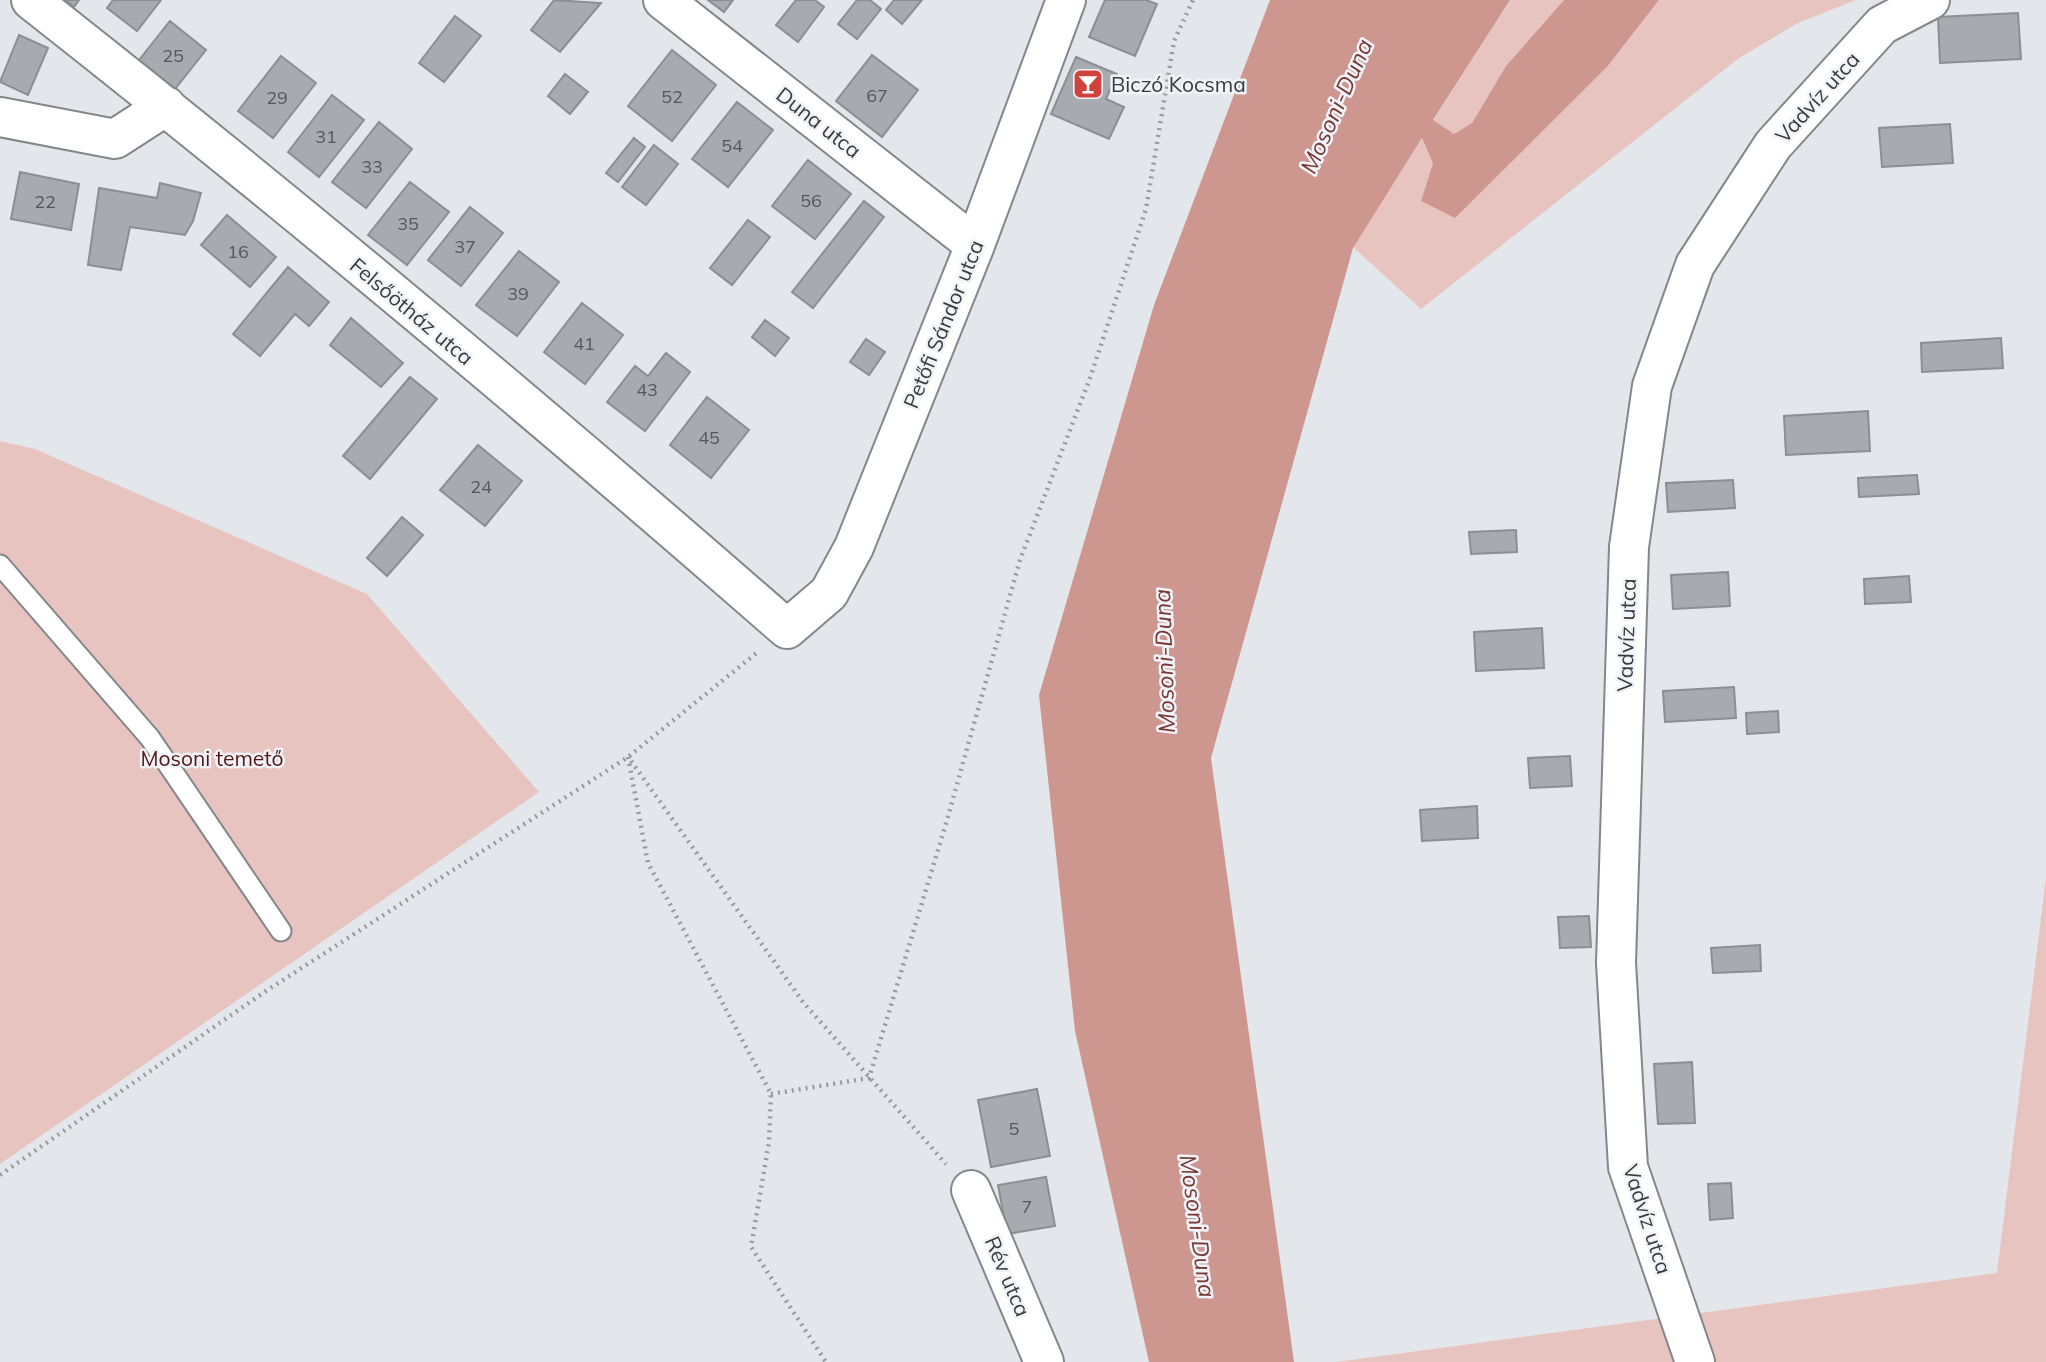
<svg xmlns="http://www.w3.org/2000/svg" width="2046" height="1362" viewBox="0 0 2046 1362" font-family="Mulish,sans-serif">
<rect width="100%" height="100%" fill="#e3e7ec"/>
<path fill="#e7c4bf" d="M1510,0H1564L1506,66L1472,123L1454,134L1433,121Z
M1659,0H1856L1798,23L1739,58L1421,309L1353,247L1423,137L1433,163L1421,201L1455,217L1607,67Z
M0,441L35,449L367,594L539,792L0,1164Z
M2046,878V1362H1336L1997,1273Z"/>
<path fill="#cd9790" d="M1270,0H1510L1433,120L1454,134L1472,123L1506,66L1564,0H1659L1607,67L1455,218L1421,201L1433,163L1422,138L1353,248L1211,758L1294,1362H1149L1075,1031L1039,695L1154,305Z"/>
<path fill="#a7aaaf" stroke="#8b8e93" stroke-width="2" d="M65,0H79L74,7Z
M113,0H161L137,31L107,8Z
M554,0L601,3L560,52L531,30Z
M708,0H733L724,12Z
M796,0H815L824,7L798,42L776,25Z
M857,0H870L881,9L857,39L838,24Z
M894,0H922L902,24L886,10Z
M1105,0H1146L1157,4L1135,56L1089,37Z
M2018,13L2021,59L1940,63L1938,17Z
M455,16L481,36L444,82L419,63Z
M170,21L206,50L175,89L139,60Z
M19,35L48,48L28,95L0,82Z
M672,50L716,85L672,141L628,106Z
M872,55L918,90L882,137L836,101Z
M281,56L316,83L273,138L238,111Z
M1076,57L1117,74L1106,99L1124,107L1109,139L1051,114Z
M565,74L588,92L570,114L548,96Z
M332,95L364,120L319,177L288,152Z
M737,102L773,130L728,187L692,159Z
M379,122L412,149L366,208L332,182Z
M1950,124L1953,163L1882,167L1879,128Z
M634,138L645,147L618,182L606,173Z
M654,145L678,164L646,205L622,187Z
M808,160L851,194L815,239L772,206Z
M20,172L79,184L71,230L11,219Z
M410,182L449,212L407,265L368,235Z
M160,183L201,193L193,221L185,235L130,227L121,270L88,265L99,188L157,198Z
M864,201L884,217L813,308L792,292Z
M470,207L503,233L461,286L428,260Z
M227,215L276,257L250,287L201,245Z
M748,220L770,237L732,285L710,268Z
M519,251L559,282L517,336L476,305Z
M288,267L329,302L309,326L295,314L260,356L233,334Z
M582,303L623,335L585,384L544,352Z
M351,318L403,363L381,387L330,345Z
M765,320L789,338L775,356L752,337Z
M2001,338L2003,368L1922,372L1921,343Z
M866,339L885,352L869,375L850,362Z
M666,353L690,372L645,431L607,402L635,366L648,376Z
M410,377L437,399L370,479L343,456Z
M707,397L749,430L711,478L670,445Z
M1868,411L1870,451L1786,455L1784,416Z
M478,445L522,481L485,526L440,490Z
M1917,475L1919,494L1859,497L1858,478Z
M1733,480L1735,508L1668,512L1666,483Z
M402,517L423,535L387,576L367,558Z
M1516,530L1517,552L1471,554L1469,532Z
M1728,572L1730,606L1673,609L1671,575Z
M1909,576L1911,602L1865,604L1864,579Z
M1542,628L1544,668L1476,671L1474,632Z
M1734,687L1736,718L1665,722L1663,691Z
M1778,711L1779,732L1747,734L1746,713Z
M1570,756L1572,786L1530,788L1528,758Z
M1477,806L1478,838L1422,841L1420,810Z
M1589,916L1591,947L1560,948L1558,917Z
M1760,945L1761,971L1713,973L1711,948Z
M1692,1062L1695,1123L1658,1124L1654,1064Z
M1037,1089L1050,1156L991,1167L978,1100Z
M1046,1177L1055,1226L1007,1234L998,1185Z
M1731,1183L1733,1218L1710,1220L1708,1184Z"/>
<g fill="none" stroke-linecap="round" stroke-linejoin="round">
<g stroke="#83878b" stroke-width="23">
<path id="lane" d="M0,565L150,738L281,931"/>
</g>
<g stroke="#83878b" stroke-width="42">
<path id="street" d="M31,0C288,202 540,413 787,629L829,593L854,547L975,245L1066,0
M663,0L975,245
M0,117L115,139L166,106
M971,1190L1044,1362
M1695,1362L1628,1167L1616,963L1629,547L1652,386L1695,265L1773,145L1882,25L1930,0"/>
</g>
<path stroke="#97999d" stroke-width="4.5" stroke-dasharray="2 5" stroke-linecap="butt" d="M628,757L648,863L771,1094L769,1142L751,1247L826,1362
M631,761L803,1002L946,1164
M771,1094L869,1078L947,820L1020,560L1090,378L1146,209L1174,41L1193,0
M0,1175L266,991L628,757L759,651"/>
<use href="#lane" stroke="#fff" stroke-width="19"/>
<use href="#street" stroke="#fff" stroke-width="38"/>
</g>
<defs>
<g id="bar-square" transform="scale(1.575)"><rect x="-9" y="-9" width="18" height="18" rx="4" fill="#d0423c" stroke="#f0f4f9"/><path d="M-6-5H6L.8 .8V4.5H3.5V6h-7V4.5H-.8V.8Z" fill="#fff"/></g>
</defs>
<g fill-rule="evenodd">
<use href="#bar-square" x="1088" y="84"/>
</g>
<g text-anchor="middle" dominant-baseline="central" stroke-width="5" stroke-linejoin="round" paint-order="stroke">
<g font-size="18" fill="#55575a">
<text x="173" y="55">25</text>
<text x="877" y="95">67</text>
<text x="672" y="96">52</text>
<text x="277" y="97">29</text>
<text x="326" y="136">31</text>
<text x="732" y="145">54</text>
<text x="372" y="166">33</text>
<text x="811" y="200">56</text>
<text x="45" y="201">22</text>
<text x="408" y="223">35</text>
<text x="465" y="246">37</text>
<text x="238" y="251">16</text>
<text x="518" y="293">39</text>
<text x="584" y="343">41</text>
<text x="647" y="389">43</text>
<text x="709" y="437">45</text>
<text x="481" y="486">24</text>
<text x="1014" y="1128">5</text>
<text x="1027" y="1206">7</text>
</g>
<g font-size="21" fill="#3a3b3d" stroke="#f0f4f9" text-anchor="start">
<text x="1111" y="84">Biczó Kocsma</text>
</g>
<g font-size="21" fill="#3a3b3d" stroke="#f0f4f9">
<text transform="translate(1817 97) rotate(-48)">Vadvíz utca</text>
<text transform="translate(819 122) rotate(38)">Duna utca</text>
<text transform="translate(412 311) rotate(40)">Felsőötház utca</text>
<text transform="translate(943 324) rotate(-68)">Petőfi Sándor utca</text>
<text transform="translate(1626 635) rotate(-88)">Vadvíz utca</text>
<text transform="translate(1648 1219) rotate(72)">Vadvíz utca</text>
<text transform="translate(1008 1276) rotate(67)">Rév utca</text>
</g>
<g font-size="21" fill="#561513" stroke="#f0f4f9">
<text x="212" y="758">Mosoni temető</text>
</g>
<g font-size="23" font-style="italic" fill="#7a3631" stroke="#f0f4f9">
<text transform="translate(1336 106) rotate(-66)">Mosoni-Duna</text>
<text transform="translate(1164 661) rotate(-92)">Mosoni-Duna</text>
<text transform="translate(1198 1226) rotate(82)">Mosoni-Duna</text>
</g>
</g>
</svg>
